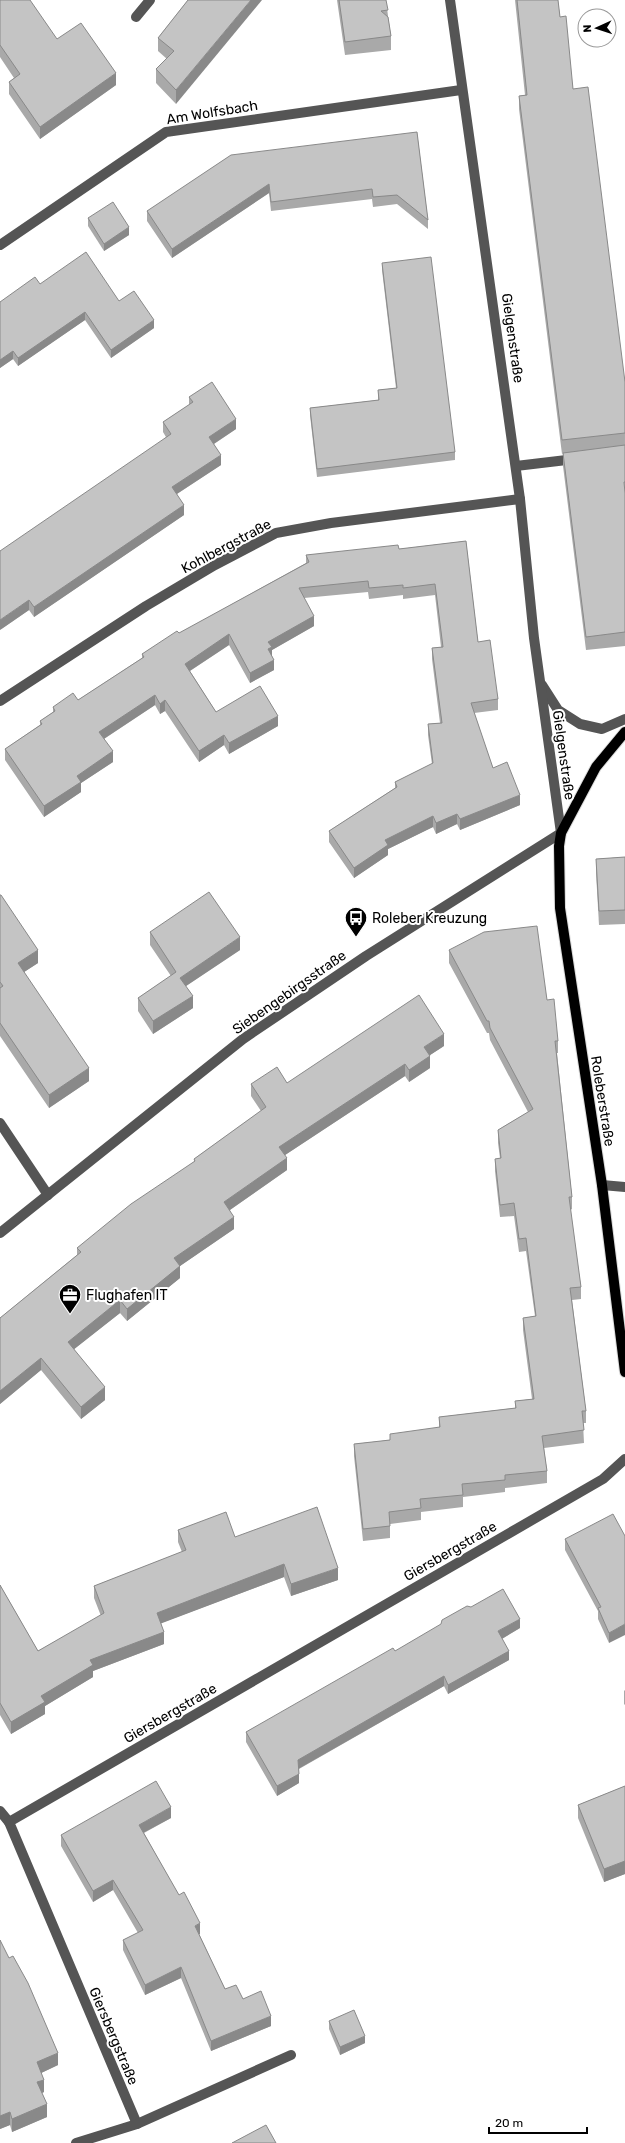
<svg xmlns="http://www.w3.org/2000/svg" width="625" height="2143" viewBox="0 0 625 2143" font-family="Rubik,sans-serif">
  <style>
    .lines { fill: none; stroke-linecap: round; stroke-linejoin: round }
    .major-casing { stroke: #dbdbdb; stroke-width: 12 }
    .minor { stroke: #555; stroke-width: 10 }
    .major { stroke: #000; stroke-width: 10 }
    .wall { fill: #a9a9a9 }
    .shaded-wall { fill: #898989 }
    .building { fill: #c4c4c4; stroke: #898989 }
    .labels { text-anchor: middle; stroke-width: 4; stroke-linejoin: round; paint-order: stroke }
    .street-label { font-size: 14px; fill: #000; stroke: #fff }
    .poi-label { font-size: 14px; fill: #000; stroke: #fff; text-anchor: start }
  </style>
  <rect width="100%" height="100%" fill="#fff"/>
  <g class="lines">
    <g class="major-casing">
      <path id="major" d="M625,732L596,767L561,833L559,846L560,908L602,1185L625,1372"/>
    </g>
    <g class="minor">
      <path d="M136,17L150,0"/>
      <path d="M0,245L166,132L461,90"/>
      <path d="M516,466L575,459"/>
      <path d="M542,685L558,710L580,724L602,729L625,719"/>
      <path d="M0,701L146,606L215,565L276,533L331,523L520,499"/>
      <path d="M0,1123L48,1195"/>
      <path d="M602,1185L625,1187"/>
      <path d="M0,1233L243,1039L366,956L561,833L534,638L520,499L450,0"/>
      <path d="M0,1811L9,1822"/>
      <path d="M137,2124L9,1822L603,1479L625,1459"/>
      <path d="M76,2143L137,2124L291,2055"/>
    </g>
    <use href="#major" class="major"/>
  </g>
  <g class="wall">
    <path d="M0,0L116,85L40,139L9,94V82L14,78L0,57Z"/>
    <path d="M188,0L176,104L156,83V69L167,59L158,51V38Z"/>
    <path d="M337,0H386L388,16L391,36V50L345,55Z"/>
    <path d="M515,0H558L560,17L625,382V646L586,650L563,466V453L562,454L519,109V96L525,95Z"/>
    <path d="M417,132L428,220V229L397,204L373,207L372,199L271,211L269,193L172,258L147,221V211Z"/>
    <path d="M88,218L129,235L104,251L88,226Z"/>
    <path d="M382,263L455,452V460L317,477L310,415V408L378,400V390L396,388L382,270Z"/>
    <path d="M40,284L119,301L154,328L111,358L85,320L18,366L13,359L0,368V302Z"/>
    <path d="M189,397L236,429L214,444L221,465L177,494L184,515L34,617L29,610L0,630L166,437L163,432V422L189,405Z"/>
    <path d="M466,541L478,642L498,699V710L474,713L493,768L520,805L460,830L457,824L436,834L433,827L388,849V855L354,878L329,842V831L395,788V782L432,764L428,735V724L440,723L432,659V648L441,647L435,595L403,599V595L369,599L368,592L304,598L314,626L272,650V656L274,670L250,683L229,645L190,671L216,712L278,726L229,754L224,745L199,762L165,711L160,714L155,705L104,739L113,762L81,783V792L44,817L5,760V749L40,725V721L53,712V707L78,700L142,658V654L306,563V555L399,549Z"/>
    <path d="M625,857V924L599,925L596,873V859Z"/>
    <path d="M0,895L38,963L24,972L89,1081L49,1108L0,1036Z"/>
    <path d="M150,932L240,950L186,986L193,1008L153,1034L138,1011V998L171,976L150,945Z"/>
    <path d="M449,950L547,1000L558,1041V1053H557L572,1197V1209L570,1210L581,1287V1299L572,1300L586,1411V1423H583L584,1443L544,1448L547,1471V1483L505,1488V1492L463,1497V1507L421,1512V1520L390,1524V1538L363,1541L354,1456V1444L390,1440L439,1428V1417L515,1408V1401L532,1399L523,1330V1318L535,1316L526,1251L519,1252L514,1216L500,1217L495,1171V1159L500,1158L498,1143V1130L528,1112L490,1040L489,1033H487L449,963Z"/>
    <path d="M444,1046L430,1055V1068L409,1082L405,1076L285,1155L287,1170L230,1210L234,1229L180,1266V1278L127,1321L120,1313L74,1349L105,1400L81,1419L41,1370L0,1404V1318L77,1255V1248L194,1162V1159L261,1111L251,1096V1084L287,1083Z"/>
    <path d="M178,1530L235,1537L338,1580L291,1596L284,1577L161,1623L164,1644L93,1671V1677L45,1706V1714L11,1734L0,1715V1585L38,1651L101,1616L94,1598V1586L182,1552L178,1542Z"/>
    <path d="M625,1536L609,1643L598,1619V1611L565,1550V1539Z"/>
    <path d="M520,1628L502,1639L509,1660L448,1694L444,1686L299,1769V1783L277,1796L246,1742V1732L395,1651Z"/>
    <path d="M625,1690V1705L624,1704V1691Z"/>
    <path d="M625,1786V1874L604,1882L578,1818V1805Z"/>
    <path d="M171,1818L144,1833L200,1934H199L225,1989L243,1999L271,2026L211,2051L181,1978L145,1995L123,1950V1940L138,1933L113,1890L93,1902L61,1846V1835Z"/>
    <path d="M0,1940L58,2065L41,2073L44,2092L42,2093L47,2117L12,2132L10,2125L0,2129Z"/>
    <path d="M329,2021L365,2043L340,2055L329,2029Z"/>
  </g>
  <g class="shaded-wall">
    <path d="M251,0H262L176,104V90Z"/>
    <path d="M116,73V85L40,139V127Z"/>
    <path d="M269,184V193L172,258V249Z"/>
    <path d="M129,227V235L104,251V244Z"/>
    <path d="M85,312V320L18,366V358Z"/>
    <path d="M154,320V328L111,358V350Z"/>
    <path d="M13,351V359L0,368V360Z"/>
    <path d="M236,419V429L209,447V437Z"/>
    <path d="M221,455V465L172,497V487Z"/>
    <path d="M184,505V515L34,617V607Z"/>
    <path d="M29,600V610L0,630V620Z"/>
    <path d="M314,616V626L272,650V658L268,660V642Z"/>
    <path d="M229,634V645L185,674V664Z"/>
    <path d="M274,660V670L250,683V673Z"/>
    <path d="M155,695V705L99,742V732Z"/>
    <path d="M165,700V711L160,714V704Z"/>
    <path d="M278,716V726L229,754V743Z"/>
    <path d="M224,735V745L199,762V751Z"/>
    <path d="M113,751V762L81,783V792L44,817V806L77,776Z"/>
    <path d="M520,795V805L460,830V819Z"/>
    <path d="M457,814V824L436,834V823Z"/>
    <path d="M433,816V827L388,849V855L354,878V868L385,840Z"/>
    <path d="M240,937V950L180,990V978Z"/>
    <path d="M38,950V963L18,976V963Z"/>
    <path d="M193,996V1008L153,1034V1021Z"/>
    <path d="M444,1034V1046L424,1059V1047Z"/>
    <path d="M430,1056V1068L409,1082V1070Z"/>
    <path d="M405,1064V1076L279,1159V1147Z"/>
    <path d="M89,1068V1081L49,1108V1095Z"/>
    <path d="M287,1158V1170L224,1214V1202Z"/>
    <path d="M234,1217V1229L180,1266V1278L127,1321V1309L174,1258Z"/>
    <path d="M120,1300V1313L68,1354V1342Z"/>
    <path d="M41,1358V1370L0,1404V1391Z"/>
    <path d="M105,1387V1400L81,1419V1407Z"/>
    <path d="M284,1564V1577L157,1625V1613Z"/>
    <path d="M338,1568V1580L291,1596V1584Z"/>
    <path d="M520,1619V1628L498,1641V1631Z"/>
    <path d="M625,1624V1635L609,1643V1633Z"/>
    <path d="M164,1632V1644L93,1671V1677L45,1706V1714L11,1734V1722L41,1696L90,1660Z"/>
    <path d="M509,1651V1660L448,1694V1685Z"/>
    <path d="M444,1676V1686L298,1769V1760Z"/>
    <path d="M299,1774V1783L277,1796V1786Z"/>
    <path d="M171,1807V1818L139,1835V1825Z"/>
    <path d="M625,1861V1874L604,1882V1869Z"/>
    <path d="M113,1880V1890L93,1902V1891Z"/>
    <path d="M200,1923V1934L195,1936V1926Z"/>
    <path d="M181,1967V1978L145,1995V1985Z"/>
    <path d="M271,2016V2026L211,2051V2041Z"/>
    <path d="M365,2036V2043L340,2055V2047Z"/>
    <path d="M58,2053V2065L37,2075V2062Z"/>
    <path d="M44,2080V2092L37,2095V2082Z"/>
    <path d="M47,2104V2117L12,2132V2119Z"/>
    <path d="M10,2112V2125L0,2129V2116Z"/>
  </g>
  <g class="building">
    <path d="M0,0H30L57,39L81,23L116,73L40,127L9,82L20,74L0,45Z"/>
    <path d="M188,0H251L176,90L156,69L174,51L158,38Z"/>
    <path d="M339,0H386L388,10L381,11L388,17L391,36L345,42Z"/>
    <path d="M517,0H558L560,17L566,16L573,89L588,87L625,382V433L562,440L519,96L527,95Z"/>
    <path d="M417,132L428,220L397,195L373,197L372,189L271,202L269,184L172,249L147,211L231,155Z"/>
    <path d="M113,202L129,227L104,244L88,218Z"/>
    <path d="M86,252L119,301L134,291L154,320L111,350L85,312L18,358L13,351L0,360V302L35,277L40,284Z"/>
    <path d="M431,257L455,452L317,469L310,408L379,400L378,390L397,388L382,263Z"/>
    <path d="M212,382L236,419L209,437L221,455L172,487L184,505L34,607L29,600L0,620V551L171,434L163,422L193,402L189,397Z"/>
    <path d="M625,445V482H624L625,493V632L586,637L563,453Z"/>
    <path d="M466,541L478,642L490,640L498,699L471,703L493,768L507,762L520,795L460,819L457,814L436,823L433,816L385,840L388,845L354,868L329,831L397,787L395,782L433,763L428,724L442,723L432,648L443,647L435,584L403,588V585L369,588L368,581L299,588L314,616L268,642L272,647L268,649L274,660L250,673L229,634L185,664L216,712L260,686L278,716L229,743L224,735L199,751L165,700L160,704L155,695L99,732L113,751L77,776L81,782L44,806L5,749L42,724L40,721L55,711L53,707L73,693L78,700L144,657L142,654L177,631L179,633L309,562L306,555L398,545L399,549Z"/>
    <path d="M625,857V910L599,911L596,859Z"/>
    <path d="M209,892L240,937L180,978L193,996L153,1021L138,998L176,972L150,932Z"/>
    <path d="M0,895H1L38,950L18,963L89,1068L49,1095L0,1023V988L3,986L0,982Z"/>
    <path d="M537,926L547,1000L554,999L558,1041H555L572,1197H569L581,1287L570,1288L586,1411H582L584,1430L542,1436L547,1471L505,1475V1480L462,1484L463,1495L420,1499L421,1508L389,1512L390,1526L363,1529L354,1444L390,1440V1434L440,1427L439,1417L516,1408L515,1401L534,1399L523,1318L536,1316L526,1238L519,1239L514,1203L500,1205L495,1159L501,1158L498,1130L533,1109L490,1028L489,1021H487L449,950L484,932Z"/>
    <path d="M419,995L444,1034L424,1047L430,1056L409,1070L405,1064L279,1147L287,1158L224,1202L234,1217L174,1258L180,1266L127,1309L120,1300L68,1342L105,1387L81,1407L41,1358L0,1391V1318L81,1252L77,1248L131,1204L195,1161L194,1159L266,1107L251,1084L277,1067L287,1083Z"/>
    <path d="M317,1507L338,1568L291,1584L284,1564L157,1613L164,1632L90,1660L93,1665L41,1696L45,1702L11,1722L0,1703V1585L38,1651L104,1613L94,1586L186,1550L178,1530L226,1512L235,1537Z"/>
    <path d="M613,1514L625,1536V1624L609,1633L598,1608L601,1607L565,1539Z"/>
    <path d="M503,1589L520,1619L498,1631L509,1651L448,1685L444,1676L298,1760L299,1774L277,1786L246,1732L393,1648L395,1651L441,1624L442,1620L467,1606L471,1607Z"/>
    <path d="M156,1781L171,1807L139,1825L179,1895L184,1892L200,1923L195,1926L225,1989L236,1985L243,1999L261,1991L271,2016L211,2041L181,1967L145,1985L123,1940L143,1930L113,1880L93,1891L61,1835Z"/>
    <path d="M625,1786V1861L604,1869L578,1805Z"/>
    <path d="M0,1940L9,1958L13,1956L28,1983L58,2053L37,2062L44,2080L37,2082L47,2104L12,2119L10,2112L0,2116Z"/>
    <path d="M354,2010L365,2036L340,2047L329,2021Z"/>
    <path d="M266,2125L276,2143H232Z"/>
  </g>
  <defs>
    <g id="bus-pin" transform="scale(1.15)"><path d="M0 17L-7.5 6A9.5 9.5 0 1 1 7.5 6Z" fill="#000" stroke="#fff"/><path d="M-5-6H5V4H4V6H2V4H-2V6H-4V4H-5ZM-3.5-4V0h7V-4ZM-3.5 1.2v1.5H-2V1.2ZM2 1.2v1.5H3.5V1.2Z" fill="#fff"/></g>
    <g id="office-pin" transform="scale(1.15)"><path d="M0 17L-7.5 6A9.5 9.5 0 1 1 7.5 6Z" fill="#000" stroke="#fff"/><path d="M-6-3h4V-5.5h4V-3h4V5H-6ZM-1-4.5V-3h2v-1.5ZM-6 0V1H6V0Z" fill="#fff"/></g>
  </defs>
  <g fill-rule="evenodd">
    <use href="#bus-pin" x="356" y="918"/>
    <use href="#office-pin" x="70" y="1295"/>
  </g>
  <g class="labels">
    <g class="street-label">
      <text transform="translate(212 112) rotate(-9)" y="5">Am Wolfsbach</text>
      <text transform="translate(513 338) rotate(82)" y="5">Gielgenstraße</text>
      <text transform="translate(226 546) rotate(-28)" y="5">Kohlbergstraße</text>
      <text transform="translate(564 755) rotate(82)" y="5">Gielgenstraße</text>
      <text transform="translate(289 992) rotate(-35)" y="5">Siebengebirgsstraße</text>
      <text transform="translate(603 1101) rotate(81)" y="5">Roleberstraße</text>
      <text transform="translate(450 1551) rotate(-30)" y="5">Giersbergstraße</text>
      <text transform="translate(170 1713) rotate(-30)" y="5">Giersbergstraße</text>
      <text transform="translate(114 2036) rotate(67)" y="5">Giersbergstraße</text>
    </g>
    <g class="poi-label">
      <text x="372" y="923">Roleber Kreuzung</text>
      <text x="86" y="1300">Flughafen IT</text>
    </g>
  </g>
  <g transform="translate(597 28) rotate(267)"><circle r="19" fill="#ffffff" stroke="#999999"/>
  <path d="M0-3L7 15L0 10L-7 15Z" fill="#000000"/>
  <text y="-6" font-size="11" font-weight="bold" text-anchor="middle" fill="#000000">N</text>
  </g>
  <path d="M489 2127v6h98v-6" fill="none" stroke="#000000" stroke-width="2"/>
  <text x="495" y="2127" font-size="12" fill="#000000" stroke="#ffffff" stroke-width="3" paint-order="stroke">20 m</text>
</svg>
